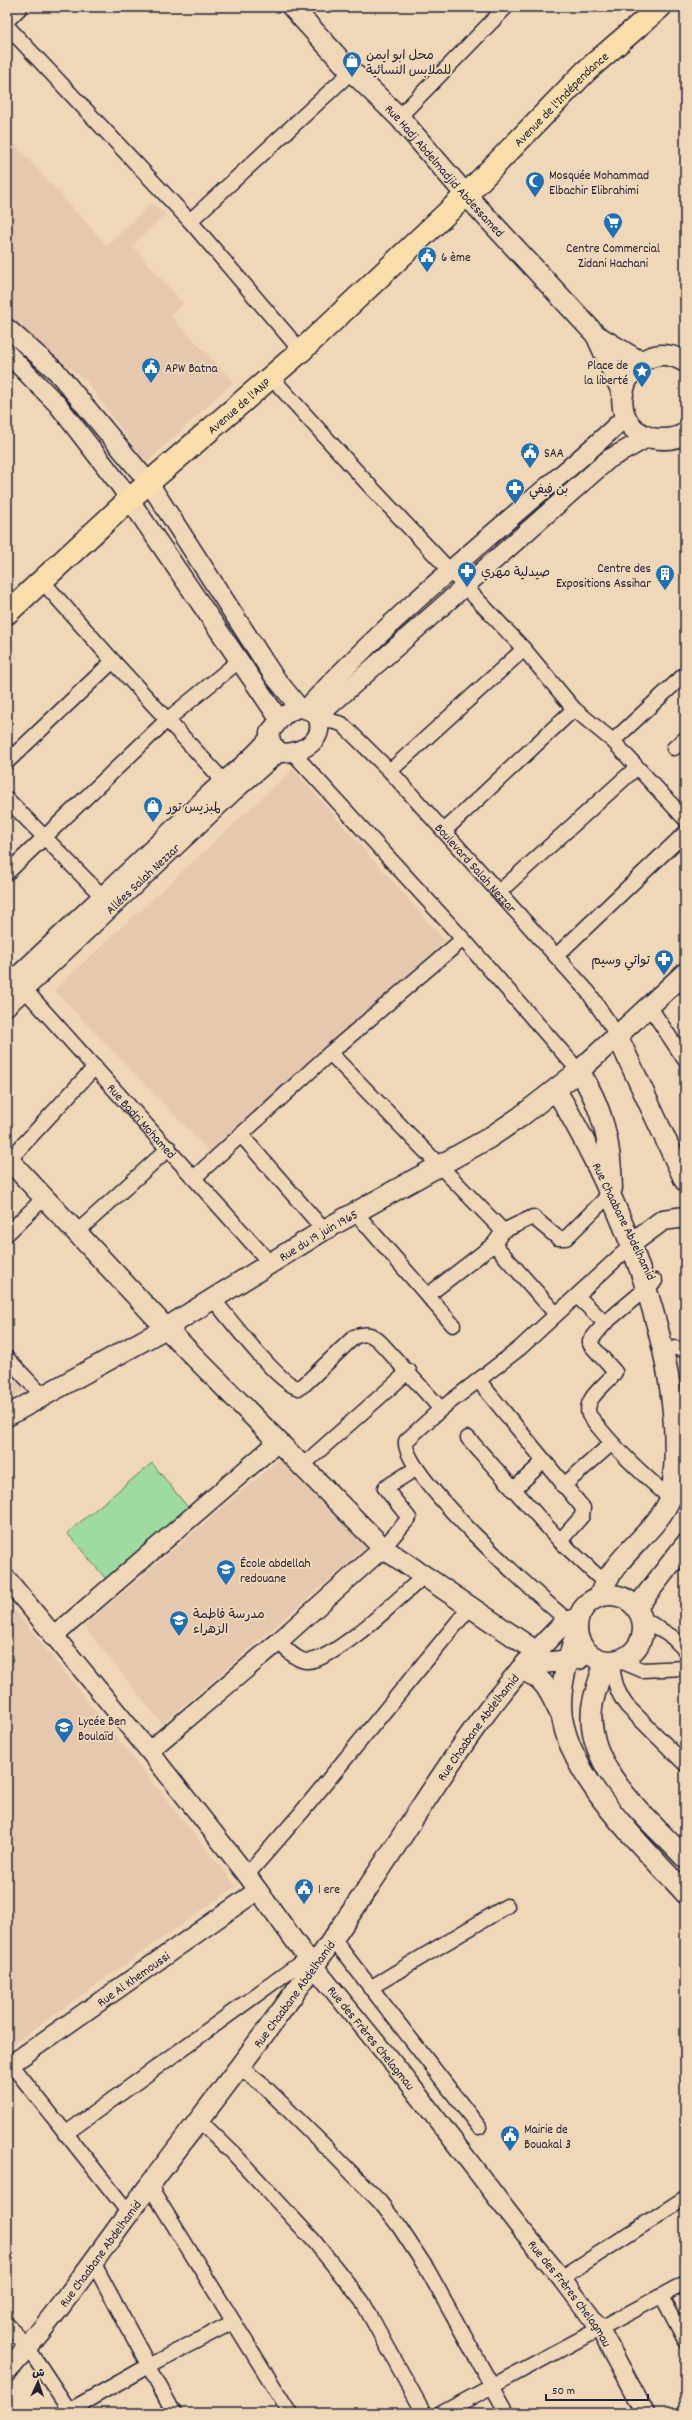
<svg xmlns="http://www.w3.org/2000/svg" width="692" height="2420" viewBox="0 0 692 2420" font-family="Dekko,'Playpen Sans Arabic',sans-serif">
  <style>
    .built { fill: #e5c8ad }
    .green { fill: #9fdaa0; stroke: #607e6e }
    .lines { fill: none; stroke-linecap: round; stroke-linejoin: round }
    .minor-casing { stroke: #22223b; stroke-width: 17 }
    .tertiary-casing { stroke: #22223b; stroke-width: 21 }
    .secondary-casing { stroke: #22223b; stroke-width: 23 }
    .primary-casing { stroke: #22223b; stroke-width: 25 }
    .minor { stroke: #f0d7b8; stroke-width: 14 }
    .tertiary { stroke: #f0d7b8; stroke-width: 18 }
    .secondary { stroke: #f0d7b8; stroke-width: 20 }
    .primary { stroke: #f9deab; stroke-width: 22 }
    .labels { text-anchor: middle; stroke-width: 4; stroke-linejoin: round; paint-order: stroke }
    .poi-label { font-size: 13px; fill: #22223b; stroke: #f0d7b8; text-anchor: start }
    .street-label { font-size: 13px; fill: #22223b; stroke: #f0d7b8 }
  </style>
  <rect width="100%" height="100%" fill="#f0d7b8"/>
  <filter id="ink" filterUnits="userSpaceOnUse"><feTurbulence type="fractalNoise" baseFrequency=".025" numOctaves="2"/><feDisplacementMap in="SourceGraphic" scale="8" xChannelSelector="R" yChannelSelector="G"/><feConvolveMatrix kernelMatrix="1 2 1 2 8 2 1 2 1" color-interpolation-filters="sRGB"/></filter>
  <g filter="url(#ink)">
    <g class="built">
      <path d="M7,136L107,246L152,203L165,214L132,246L183,303L170,315L233,382L146,463L87,382L7,315Z"/>
      <path d="M293,769L445,941L210,1152L54,990Z"/>
      <path d="M7,1370L26,1390L7,1401Z"/>
      <path d="M283,1456L367,1547L162,1724L84,1626Z"/>
      <path d="M7,1601L236,1886L7,2048Z"/>
    </g>
    <path class="green" d="M152,1463L190,1510L106,1579L67,1533Z"/>
    <g class="lines">
      <g class="minor-casing">
        <g id="minor">
          <path d="M7,26L190,221L301,351"/>
          <path d="M399,117L506,7"/>
          <path d="M190,221L352,71"/>
          <path d="M271,377L368,484L524,649L574,709L613,741L685,819"/>
          <path d="M43,582L113,661L230,788"/>
          <path id="s1" d="M320,722L331,721L342,724L390,771L589,993L617,1035"/>
          <path d="M613,741L685,674"/>
          <path d="M674,748L685,739"/>
          <path d="M294,754L463,939L579,1071"/>
          <path d="M7,762L113,661"/>
          <path d="M390,771L524,649"/>
          <path d="M7,799L103,897"/>
          <path d="M444,831L574,709"/>
          <path d="M7,873L168,719L240,660"/>
          <path d="M499,892L636,768"/>
          <path d="M556,956L685,833"/>
          <path id="s2" d="M18,982L270,1263"/>
          <path d="M649,1006L685,1060"/>
          <path d="M330,1053L503,1231"/>
          <path d="M241,1135L324,1230"/>
          <path d="M9,1160L95,1067"/>
          <path d="M195,1177L330,1053L463,939"/>
          <path d="M355,1212L453,1325"/>
          <path d="M77,1232L169,1148"/>
          <path d="M7,1234L43,1199"/>
          <path d="M494,1244L556,1314"/>
          <path d="M428,1295L494,1244L503,1231L533,1217L558,1238H566L612,1192"/>
          <path d="M577,1296L605,1323L590,1341V1344L615,1372C607,1385 583,1398 589,1415C613,1447 640,1472 670,1498"/>
          <path d="M213,1299C228,1317 280,1386 299,1388L305,1384L354,1337C367,1332 372,1334 381,1343L441,1409"/>
          <path d="M605,1323L655,1281"/>
          <path d="M675,1348L685,1350"/>
          <path d="M7,1358L42,1395"/>
          <path d="M478,1380L583,1508L582,1516L560,1541"/>
          <path d="M468,1438L560,1541L604,1582"/>
          <path d="M303,1465L409,1371"/>
          <path d="M563,1486L611,1444"/>
          <path d="M513,1490L543,1462"/>
          <path d="M383,1548L409,1518L385,1488L415,1469"/>
          <path d="M642,1618L672,1637L685,1650"/>
          <path d="M568,1621C539,1596 401,1475 406,1441L441,1409L520,1348L636,1241"/>
          <path d="M278,1642C286,1648 297,1662 308,1661C336,1660 401,1596 424,1576"/>
          <path d="M618,1660L642,1670L685,1668"/>
          <path d="M611,1661C614,1679 616,1692 627,1706L685,1764"/>
          <path d="M247,1875L301,1813L470,1607"/>
          <path d="M333,1939L479,2127"/>
          <path d="M370,1988L507,1906"/>
          <path d="M11,2064L129,2213"/>
          <path d="M240,2067L265,2087L336,2157L380,2202L398,2225L427,2269L507,2413"/>
          <path d="M200,2121L234,2154L314,2241L362,2301L424,2413"/>
          <path d="M65,2134L307,1958"/>
          <path d="M149,2185L290,2413"/>
          <path d="M94,2264L174,2413"/>
          <path d="M561,2278L685,2198"/>
          <path d="M662,2296L685,2340"/>
          <path d="M7,2324L28,2348L71,2413"/>
          <path d="M70,2410L150,2365L233,2322"/>
          <path d="M442,2413L685,2283"/>
        </g>
      </g>
      <g class="tertiary-casing">
        <g id="tertiary">
          <path d="M7,18L18,7"/>
          <path d="M7,328L57,372L149,483L273,675L299,707"/>
          <path d="M7,353L58,405L119,484L279,719"/>
          <path d="M299,707L315,713C330,737 304,754 281,753L272,744L269,733L283,716Z"/>
          <path d="M306,709C370,639 443,576 515,514C552,482 591,451 626,416"/>
          <path d="M317,717L609,459L649,437"/>
          <path d="M7,986C73,923 140,862 205,798C225,778 252,761 269,738"/>
          <path id="s3" d="M7,1006L234,791L279,752"/>
          <path id="s4" d="M7,1579L149,1751L247,1875L307,1958L406,2079L517,2224L564,2281L600,2329L645,2413"/>
          <path d="M53,1637L278,1442"/>
          <path d="M149,1751L278,1642L383,1548"/>
          <path id="s5" d="M7,2067L258,1890"/>
        </g>
      </g>
      <g class="secondary-casing">
        <g id="secondary">
          <path id="s6" d="M292,7L345,65L399,117L466,195L596,335L641,362"/>
          <path d="M597,337L622,392"/>
          <path d="M685,362C630,329 594,424 652,438C663,440 675,440 685,433"/>
          <path d="M617,1035L685,1181"/>
          <path d="M579,1071C603,1107 611,1145 612,1188"/>
          <path d="M556,1090C620,1198 692,1369 671,1497C656,1534 614,1554 599,1597"/>
          <path d="M7,1158L166,1328L383,1548L537,1652"/>
          <path d="M636,1240L663,1220L685,1217"/>
          <path id="s7" d="M7,1416L166,1328L324,1230L489,1138L520,1117L579,1071L685,973"/>
          <circle cx="610" cy="1628" r="33"/>
          <path d="M637,1607L685,1545"/>
          <path d="M577,1631C569,1656 561,1680 561,1706C563,1773 642,1845 685,1893"/>
          <path d="M605,1661C601,1676 594,1692 592,1708C585,1768 648,1818 685,1858"/>
          <path d="M525,1665L579,1659"/>
          <path d="M520,1670C546,1677 549,1692 560,1713"/>
          <path id="s8" d="M7,2371C59,2313 102,2248 149,2186C220,2092 293,1999 359,1901C424,1806 478,1708 560,1627L568,1621L578,1620"/>
        </g>
      </g>
      <g class="primary-casing">
        <g id="primary">
          <path id="s9" d="M7,613L130,499L301,351L466,195L586,71L660,7"/>
        </g>
      </g>
      <use href="#minor" class="minor"/>
      <use href="#tertiary" class="tertiary"/>
      <use href="#secondary" class="secondary"/>
      <use href="#primary" class="primary"/>
    </g>
  </g>
  <defs>
    <g id="shop-pin" transform="scale(1)"><path d="M0 17L-7.5 6A9.5 9.5 0 1 1 7.5 6Z" fill="#1f6fb2" stroke="#f0d7b8"/><path d="M-5-2.5h2.3a2.7 3.5 0 0 1 5.4 0H5L5.5 6h-11ZM-1.5-2.5h3a1.5 2.3 0 0 0-3 0Z" fill="#fff"/></g>
    <g id="mosque-pin" transform="scale(1)"><path d="M0 17L-7.5 6A9.5 9.5 0 1 1 7.5 6Z" fill="#1f6fb2" stroke="#f0d7b8"/><path d="M3.5-4.9A6 6 0 1 0 3.5 4.9A5 5 0 1 1 3.5-4.9Z" fill="#fff"/></g>
    <g id="supermarket-pin" transform="scale(1)"><path d="M0 17L-7.5 6A9.5 9.5 0 1 1 7.5 6Z" fill="#1f6fb2" stroke="#f0d7b8"/><path d="M-6-5.5h2.5l.6 2H6L4.5 2H-2.5L-4.4-4H-6ZM-1.5 3.2a1.3 1.3 0 1 0 .1 0ZM3 3.2a1.3 1.3 0 1 0 .1 0Z" fill="#fff"/></g>
    <g id="civic-pin" transform="scale(1)"><path d="M0 17L-7.5 6A9.5 9.5 0 1 1 7.5 6Z" fill="#1f6fb2" stroke="#f0d7b8"/><path d="M-.6-6.5H3V-4.5H.6V-3L4-1V1h2V6H-6V1h2V-1L-.6-3ZM-1.2 2.5V6h2.4V2.5Z" fill="#fff"/></g>
    <g id="sight-pin" transform="scale(1)"><path d="M0 17L-7.5 6A9.5 9.5 0 1 1 7.5 6Z" fill="#1f6fb2" stroke="#f0d7b8"/><path d="M0-6L1.8-2.2L6-1.7L2.9 1.2L3.7 5.4L0 3.3L-3.7 5.4L-2.9 1.2L-6-1.7L-1.8-2.2Z" fill="#fff"/></g>
    <g id="pharmacy-pin" transform="scale(1)"><path d="M0 17L-7.5 6A9.5 9.5 0 1 1 7.5 6Z" fill="#1f6fb2" stroke="#f0d7b8"/><path d="M-2-6h4v4h4v4h-4v4h-4v-4h-4v-4h4Z" fill="#fff"/></g>
    <g id="building-pin" transform="scale(1)"><path d="M0 17L-7.5 6A9.5 9.5 0 1 1 7.5 6Z" fill="#1f6fb2" stroke="#f0d7b8"/><path d="M-4-6H4V6H1V3H-1V6H-4ZM-2.5-4.3h1.7v1.8h-1.7ZM.8-4.3h1.7v1.8H.8ZM-2.5-1h1.7V.8h-1.7ZM.8-1h1.7V.8H.8Z" fill="#fff"/></g>
    <g id="school-pin" transform="scale(1)"><path d="M0 17L-7.5 6A9.5 9.5 0 1 1 7.5 6Z" fill="#1f6fb2" stroke="#f0d7b8"/><path d="M0-5L7-2L0 1L-7-2ZM-4 1L0 2.5L4 1V4Q0 6-4 4Z" fill="#fff"/></g>
  </defs>
  <g fill-rule="evenodd">
    <use href="#shop-pin" x="352" y="61"/>
    <use href="#mosque-pin" x="535" y="181"/>
    <use href="#supermarket-pin" x="613" y="222"/>
    <use href="#civic-pin" x="427" y="256"/>
    <use href="#civic-pin" x="151" y="367"/>
    <use href="#sight-pin" x="642" y="371"/>
    <use href="#civic-pin" x="530" y="452"/>
    <use href="#pharmacy-pin" x="515" y="488"/>
    <use href="#pharmacy-pin" x="467" y="571"/>
    <use href="#building-pin" x="665" y="574"/>
    <use href="#shop-pin" x="153" y="806"/>
    <use href="#pharmacy-pin" x="664" y="959"/>
    <use href="#school-pin" x="226" y="1569"/>
    <use href="#school-pin" x="179" y="1620"/>
    <use href="#school-pin" x="64" y="1727"/>
    <use href="#civic-pin" x="304" y="1888"/>
    <use href="#civic-pin" x="510" y="2135"/>
  </g>
  <g class="labels">
    <g class="poi-label">
      <text x="366" y="59">محل ابو ايمن<tspan x="366" dy="15">للملابس النسائية</tspan></text>
      <text x="549" y="179">Mosquée Mohammad<tspan x="549" dy="15">Elbachir Elibrahimi</tspan></text>
      <text x="613" y="252" text-anchor="middle">Centre Commercial<tspan x="613" dy="15">Zidani Hachani</tspan></text>
      <text x="441" y="261">6 ème</text>
      <text x="628" y="369" text-anchor="end">Place de<tspan x="628" dy="15">la liberté</tspan></text>
      <text x="165" y="372">APW Batna</text>
      <text x="544" y="457">SAA</text>
      <text x="529" y="493">بن فيفي</text>
      <text x="651" y="572" text-anchor="end">Centre des<tspan x="651" dy="15">Expositions Assihar</tspan></text>
      <text x="481" y="576">صيدلية مهري</text>
      <text x="167" y="811">لمبزيس تور</text>
      <text x="650" y="964" text-anchor="end">تواتي وسيم</text>
      <text x="240" y="1567">École abdellah<tspan x="240" dy="15">redouane</tspan></text>
      <text x="193" y="1618">مدرسة فاطمة<tspan x="193" dy="15">الزهراء</tspan></text>
      <text x="78" y="1725">Lycée Ben<tspan x="78" dy="15">Boulaïd</tspan></text>
      <text x="318" y="1893">1 ere</text>
      <text x="524" y="2133">Mairie de<tspan x="524" dy="15">Bouakal 3</tspan></text>
    </g>
    <g class="street-label">
      <text dy="5" stroke="none"><textPath href="#s9" startOffset="756">Avenue de l'Indépendance</textPath></text>
      <text dy="5" stroke="none"><textPath href="#s6" startOffset="224">Rue Hadj Abdelmadjid Abdessamed</textPath></text>
      <text dy="5" stroke="none"><textPath href="#s9" startOffset="311">Avenue de l'ANP</textPath></text>
      <text dy="5" stroke="none"><textPath href="#s1" startOffset="219">Boulevard Salah Nezzar</textPath></text>
      <text dy="5" stroke="none"><textPath href="#s3" startOffset="186">Allées Salah Nezzar</textPath></text>
      <text dy="5" stroke="none"><textPath href="#s2" startOffset="186">Rue Badri Mohamed</textPath></text>
      <text transform="translate(625 1221) rotate(64)" y="5">Rue Chaabane Abdelhamid</text>
      <text dy="5" stroke="none"><textPath href="#s7" startOffset="360">Rue du 19 juin 1965</textPath></text>
      <text dy="5" stroke="none"><textPath href="#s8" startOffset="798">Rue Chaabane Abdelhamid</textPath></text>
      <text dy="5" stroke="none"><textPath href="#s5" startOffset="154">Rue Al Khemoussi</textPath></text>
      <text dy="5" stroke="none"><textPath href="#s8" startOffset="474">Rue Chaabane Abdelhamid</textPath></text>
      <text dy="5" stroke="none"><textPath href="#s4" startOffset="586">Rue des Frères Chelagmau</textPath></text>
      <text dy="5" stroke="none"><textPath href="#s8" startOffset="150">Rue Chaabane Abdelhamid</textPath></text>
      <text dy="5" stroke="none"><textPath href="#s4" startOffset="910">Rue des Frères Chelagmau</textPath></text>
    </g>
  </g>
  <rect width="692" height="2420" fill="none" stroke="#f0d7b8" stroke-width="24"/>
  <rect x="12" y="12" width="668" height="2396" fill="none" stroke="#22223b" stroke-width="1.5" filter="url(#ink)"/>
  <g transform="translate(38 2382) rotate(3)" stroke="#f0d7b8" stroke-width="3" paint-order="stroke">
  <path d="M0-3L7 15L0 10L-7 15Z" fill="#22223b"/>
  <text y="-6" font-size="11" font-weight="bold" text-anchor="middle" fill="#22223b">ش</text>
  </g>
  <path d="M546 2394v6h102v-6" fill="none" stroke="#22223b" stroke-width="2"/>
  <text x="552" y="2394" font-size="12" fill="#22223b" stroke="#f0d7b8" stroke-width="3" paint-order="stroke">50 m</text>
</svg>
